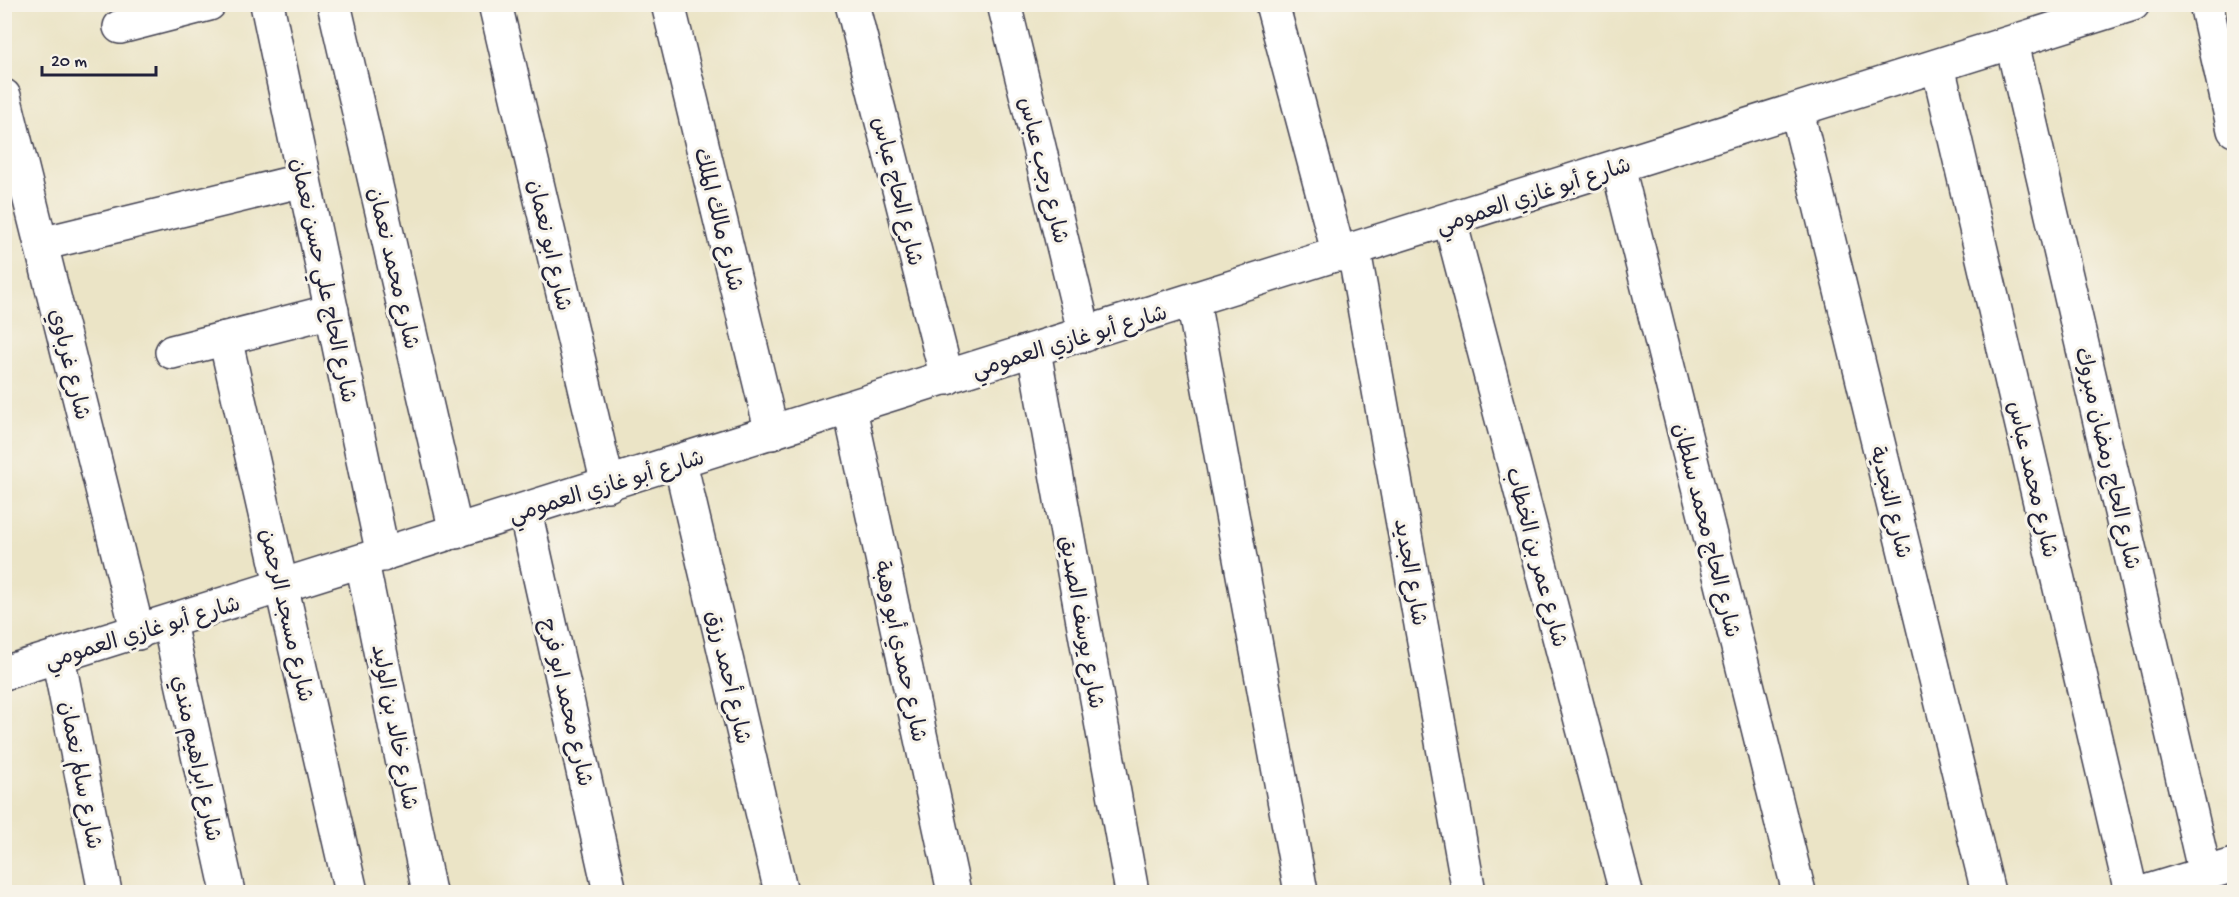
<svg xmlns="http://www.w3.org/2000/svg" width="2239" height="897" viewBox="0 0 2239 897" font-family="'Gochi Hand','Playpen Sans Arabic',sans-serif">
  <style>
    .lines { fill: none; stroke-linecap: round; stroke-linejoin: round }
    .minor-casing { stroke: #403f50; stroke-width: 36 }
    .minor { stroke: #fff; stroke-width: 33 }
    .labels { text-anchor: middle; stroke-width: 6; stroke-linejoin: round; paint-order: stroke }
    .street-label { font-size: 22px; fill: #22223b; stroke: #f7f3e8 }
  </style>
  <rect width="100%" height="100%" fill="#f7f3e8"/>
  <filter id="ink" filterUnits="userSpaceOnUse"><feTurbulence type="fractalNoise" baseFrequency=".0167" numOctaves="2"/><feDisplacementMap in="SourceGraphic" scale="12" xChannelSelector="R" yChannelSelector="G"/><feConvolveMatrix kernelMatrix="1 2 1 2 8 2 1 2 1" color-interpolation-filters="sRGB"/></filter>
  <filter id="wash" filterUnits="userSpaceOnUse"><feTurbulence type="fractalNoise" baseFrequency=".008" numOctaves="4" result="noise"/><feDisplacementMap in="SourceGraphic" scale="24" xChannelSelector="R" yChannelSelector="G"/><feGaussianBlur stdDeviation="1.35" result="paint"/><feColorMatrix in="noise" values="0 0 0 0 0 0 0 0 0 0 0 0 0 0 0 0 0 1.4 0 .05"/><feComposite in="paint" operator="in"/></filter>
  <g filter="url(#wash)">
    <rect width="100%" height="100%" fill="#ebe4c6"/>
  </g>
  <g filter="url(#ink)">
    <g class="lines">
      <g class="minor-casing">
        <g id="minor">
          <path d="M267,4L383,555"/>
          <path d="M334,4L456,532"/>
          <path d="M495,4L608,485"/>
          <path d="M668,4L772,433"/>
          <path d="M852,4L947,378"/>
          <path d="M1004,4L1085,335"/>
          <path d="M1272,4L1339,255"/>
          <path d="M2206,4L2234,130"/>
          <path d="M120,27L209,4"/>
          <path d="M2012,43L2205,874"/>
          <path d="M1938,66L2131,892"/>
          <path d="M4,96L138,633"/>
          <path d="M1797,111L1988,892"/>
          <path d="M1618,167L1799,892"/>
          <path d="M1450,221L1626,892"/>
          <path d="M41,244L304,180"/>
          <path d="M1354,251L1469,892"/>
          <path d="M1193,301L1301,892"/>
          <path d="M225,338L351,892"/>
          <path d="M1034,351L1132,892"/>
          <path d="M172,352L332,311"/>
          <path d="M850,409L954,892"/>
          <path d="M680,462L781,892"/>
          <path d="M525,511L610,892"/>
          <path d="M362,562L429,892"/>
          <path d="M169,623L228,892"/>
          <path d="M58,657L105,892"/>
          <path d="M4,673L2133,4"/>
          <path d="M2145,892L2234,865"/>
        </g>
      </g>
      <use href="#minor" class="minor"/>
    </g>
  </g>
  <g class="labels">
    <g class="street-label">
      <text transform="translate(1045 170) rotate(76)" y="8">شارع رجب عباس</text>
      <text transform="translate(899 191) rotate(76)" y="8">شارع الحاج عباس</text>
      <text transform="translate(1533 194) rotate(-18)" y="8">شارع أبو غازي العمومي</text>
      <text transform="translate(720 219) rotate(76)" y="8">شارع مالك الملك</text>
      <text transform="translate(551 245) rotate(77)" y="8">شارع ابو نعمان</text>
      <text transform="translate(395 268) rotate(77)" y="8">شارع محمد نعمان</text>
      <text transform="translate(325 280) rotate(78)" y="8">شارع الحاج علي حسن نعمان</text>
      <text transform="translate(1069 340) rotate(-17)" y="8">شارع أبو غازي العمومي</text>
      <text transform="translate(71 364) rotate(76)" y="8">شارع غرباوي</text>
      <text transform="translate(2109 458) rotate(77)" y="8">شارع الحاج رمضان مبروك</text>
      <text transform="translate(2034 479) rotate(77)" y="8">شارع محمد عباس</text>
      <text transform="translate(606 485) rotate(-17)" y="8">شارع أبو غازي العمومي</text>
      <text transform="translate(1892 502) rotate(76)" y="8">شارع النجدية</text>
      <text transform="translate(1708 530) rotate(76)" y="8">شارع الحاج محمد سلطان</text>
      <text transform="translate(1538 557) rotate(75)" y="8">شارع عمر بن الخطاب</text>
      <text transform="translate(1412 572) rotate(80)" y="8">شارع الجديد</text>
      <text transform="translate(288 615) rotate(77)" y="8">شارع مسجد الرحمن</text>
      <text transform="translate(1083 622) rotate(80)" y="8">شارع يوسف الصديق</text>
      <text transform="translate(142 631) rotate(-17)" y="8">شارع أبو غازي العمومي</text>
      <text transform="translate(902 651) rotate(78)" y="8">شارع حمدي أبو وهبة</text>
      <text transform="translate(730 677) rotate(77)" y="8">شارع أحمد رزق</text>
      <text transform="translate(568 702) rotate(77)" y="8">شارع محمد ابو فرج</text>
      <text transform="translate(396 727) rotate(79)" y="8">شارع خالد بن الوليد</text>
      <text transform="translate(198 758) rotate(78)" y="8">شارع ابراهيم مندي</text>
      <text transform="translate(82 775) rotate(79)" y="8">شارع سالم نعمان</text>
    </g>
  </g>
  <rect width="2239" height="897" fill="none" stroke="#f7f3e8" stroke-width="24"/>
  <path d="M42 66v9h114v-9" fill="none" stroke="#22223b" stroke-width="3"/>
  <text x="51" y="66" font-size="18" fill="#22223b" stroke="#f7f3e8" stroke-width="4.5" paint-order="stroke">20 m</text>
</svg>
